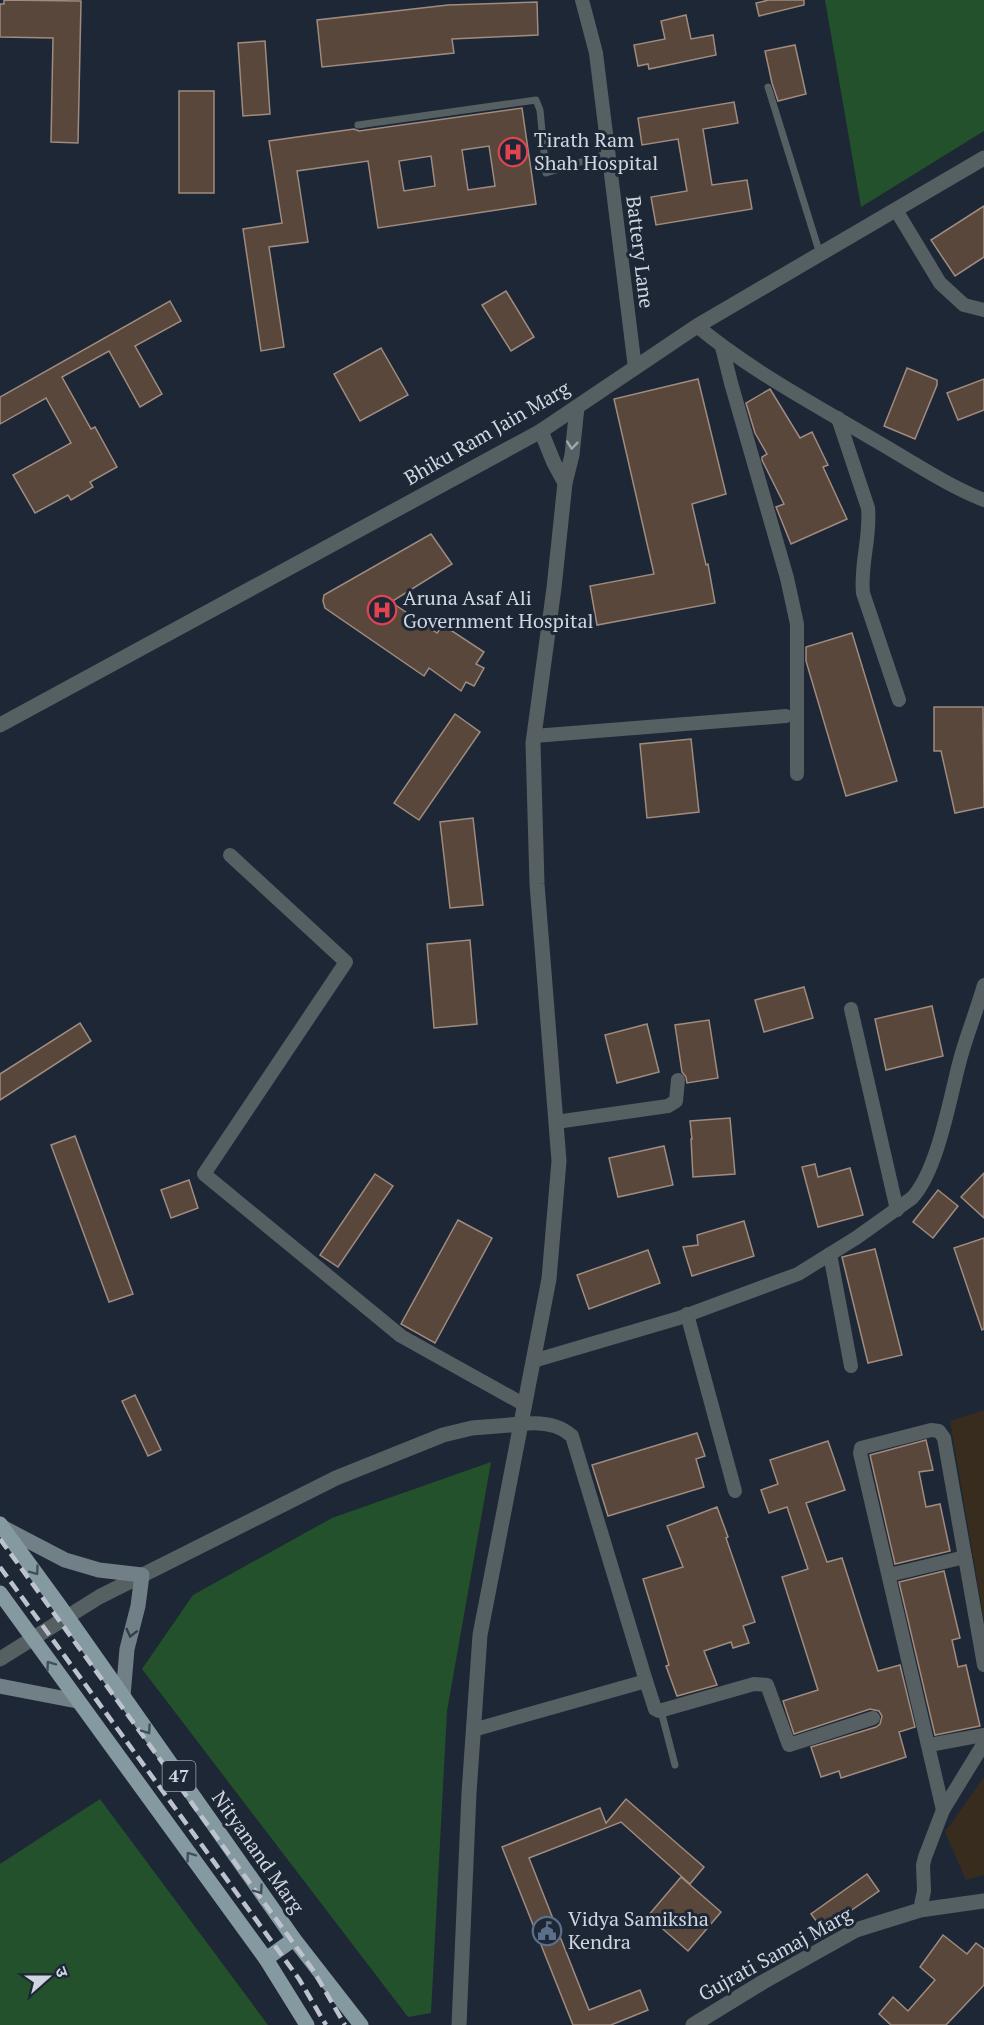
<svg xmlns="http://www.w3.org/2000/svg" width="984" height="2025" viewBox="0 0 984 2025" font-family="'PT Serif','Noto Sans Devanagari',serif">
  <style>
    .education { fill: #372c1d }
    .green { fill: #23512b }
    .building { fill: #59473c; stroke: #9f8b7f; stroke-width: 1.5; fill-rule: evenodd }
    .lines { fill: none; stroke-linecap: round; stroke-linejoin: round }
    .service { stroke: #566063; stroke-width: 7 }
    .minor { stroke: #566063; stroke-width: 14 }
    .tertiary { stroke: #566063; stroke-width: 15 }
    .secondary { stroke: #708086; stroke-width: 15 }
    .primary { stroke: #8599a0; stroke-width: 15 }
    .rail { stroke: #bdc3cd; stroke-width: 4.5; stroke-dasharray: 12 6; stroke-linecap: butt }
    .oneway { stroke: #9fa7ae }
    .oneway2 { stroke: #424f5a }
    .oneway3 { stroke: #323d49 }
    .labels { text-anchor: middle; stroke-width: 6; stroke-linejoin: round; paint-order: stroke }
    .shield { fill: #1e2735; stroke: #9ba2ad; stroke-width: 1.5 }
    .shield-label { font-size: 18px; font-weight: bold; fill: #d0d6e0 }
    .poi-label { font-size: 20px; fill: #d0d6e0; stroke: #1e2735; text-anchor: start }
    .street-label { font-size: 20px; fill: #d0d6e0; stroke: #1e2735 }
  </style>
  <rect width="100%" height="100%" fill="#1e2735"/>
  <g class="education">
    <path d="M984,1410V1620L950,1421Z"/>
    <path d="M984,1777V1875L966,1880L945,1832Z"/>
  </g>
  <g class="green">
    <path d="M825,0H984V131L861,207Z"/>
    <path d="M491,1462L447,1711L431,2013L408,2017L142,1669L193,1595L332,1518Z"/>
    <path d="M100,1799L268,2025H0V1864Z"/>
  </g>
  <g class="building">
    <path d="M4,0L81,1L78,143L51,142L53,38L0,37V4H4Z"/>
    <path d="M769,0H804V5L759,16L756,3Z"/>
    <path d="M537,2L538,35L452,39L454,53L322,67L317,20L448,5Z"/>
    <path d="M686,15L691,39L713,35L716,55L649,69L648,64L638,66L634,45L665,39L661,21Z"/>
    <path d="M265,41L270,114L243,116L238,43Z"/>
    <path d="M795,45L806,94L778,101L772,83L765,51Z"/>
    <rect x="179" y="91" width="35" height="102"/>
    <path d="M734,102L738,123L703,129L712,185L747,180L752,209L656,225L651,197L687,191L678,139L642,145L638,118Z"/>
    <path d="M522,108L536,204L378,228L368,161L297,171L308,242L269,247L284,347L261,351L243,229L282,223L269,141L354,129L359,131ZM489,146L495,186L468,190L462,150ZM431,156L435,186L404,191L399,161Z"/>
    <path d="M984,206V257L955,276L931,240Z"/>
    <path d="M506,291L534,337L511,351L482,305Z"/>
    <path d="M170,301L181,321L135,346L162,394L140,407L109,351L62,377L91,429L95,427L117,467L90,482L93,487L71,500L68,495L35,513L13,475L71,443L46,398L0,424V397Z"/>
    <path d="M381,348L408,395L360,421L334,374Z"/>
    <path d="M907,368L937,380V385L915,439L884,426Z"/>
    <path d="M698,379L726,494L692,504L706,565L708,564L715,603L597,625L590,586L654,574L614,399Z"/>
    <path d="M984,379V410L958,420L947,393Z"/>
    <path d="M770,389L800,438L812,432L828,465L823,467L847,519L791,544L776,507L784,504L762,460V457L767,454L755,433L746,403Z"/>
    <path d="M431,534L452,564L391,602L437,633L443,625L484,652L476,664L484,668L474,686L466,682L461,691L429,668L424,676L325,608L323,601L324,595Z"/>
    <path d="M852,633L897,781L846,796L806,661V647Z"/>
    <path d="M934,707H983L984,807L955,813L941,751H934Z"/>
    <path d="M455,714L480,732L419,820L394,803Z"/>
    <path d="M691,739L699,812L647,818L640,744Z"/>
    <path d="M473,818L483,905L450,908L440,822Z"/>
    <path d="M470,940L477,1024L434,1028L427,944Z"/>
    <path d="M804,987L813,1018L764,1032L755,1000Z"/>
    <path d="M932,1006L943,1056L886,1070L875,1019Z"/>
    <path d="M709,1020L718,1078L687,1083L686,1077L682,1072L675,1025Z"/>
    <path d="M80,1023L91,1041L0,1100V1074Z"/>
    <path d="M647,1024L659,1072L617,1083L605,1035Z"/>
    <path d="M730,1118L735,1174L693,1177L691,1139H692L690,1121Z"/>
    <path d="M75,1136L133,1294L109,1302L51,1145Z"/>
    <path d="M664,1146L673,1185L618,1197L609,1158Z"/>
    <path d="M815,1164L818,1177L850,1168L863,1215L818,1227L802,1167Z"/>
    <path d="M984,1173V1218L961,1197Z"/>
    <path d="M375,1174L393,1186L338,1267L320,1255Z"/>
    <path d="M189,1180L198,1208L171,1218L161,1190Z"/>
    <path d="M938,1190L958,1206L933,1238L913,1222Z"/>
    <path d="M458,1220L492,1238L435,1343L401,1324Z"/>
    <path d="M744,1221L754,1256L692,1276L683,1247L698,1245L697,1235Z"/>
    <path d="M984,1238V1329L982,1330L954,1248Z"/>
    <path d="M875,1249L902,1355L868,1363L842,1257Z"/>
    <path d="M648,1250L660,1283L589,1309L577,1275Z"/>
    <path d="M135,1395L161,1450L148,1456L122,1401Z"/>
    <path d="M697,1433L705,1456L696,1459L704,1487L608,1516L592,1465Z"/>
    <path d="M926,1440L933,1470L919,1472L926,1507L940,1504L950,1551L895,1564L870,1455Z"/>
    <path d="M828,1441L845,1490L806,1503L827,1562L842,1558L878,1671L900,1665L915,1727L899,1732L906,1757L841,1778L839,1771L821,1777L811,1747L876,1727L880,1724L882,1716L879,1711L870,1709L794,1734L783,1701L818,1690L782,1577L808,1569L787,1507L769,1513L761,1490L778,1484L770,1460Z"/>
    <path d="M717,1507L728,1537L726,1538L755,1622L743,1626L749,1643L733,1648L731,1642L704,1651L717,1685L677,1696L666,1666L669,1665L643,1579L683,1567L667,1526Z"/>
    <path d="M944,1571L960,1638L952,1640L958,1667L966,1665L980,1726L935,1735L899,1582Z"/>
    <path d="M626,1799L704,1867L690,1884L621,1822L529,1858L589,2010L640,1990L648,2010L611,2025H573L502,1847L600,1808L606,1823Z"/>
    <path d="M867,1874L879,1891L823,1930L811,1914Z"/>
    <path d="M681,1877L721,1912L688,1951L648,1916Z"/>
    <path d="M943,1935L967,1954L976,1943L984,1949V1985L946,2025H891L879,2014L893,1997L908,2011L935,1980L920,1967Z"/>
  </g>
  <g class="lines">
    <g class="service">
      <path d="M768,87L820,254"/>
      <path d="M358,125L536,100L540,110L546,173L609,153"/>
      <path d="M661,1711L675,1765"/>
    </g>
    <g class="minor">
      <path d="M582,0L596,53L635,368"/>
      <path d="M896,210L940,283L964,305L984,310"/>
      <path d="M697,326C750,370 812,403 871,438C908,459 944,484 984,500"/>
      <path d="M722,347L731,383L787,578L797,624V774"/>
      <path d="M838,418L868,508C871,536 860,564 863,593L899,700"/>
      <path d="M534,736L786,716"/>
      <path d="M230,855L346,962L204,1174L401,1336L525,1405"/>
      <path d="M851,1009L897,1210"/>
      <path d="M556,1122L668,1106L676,1101L678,1080"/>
      <path d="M830,1254L851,1366"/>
      <path d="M687,1314L735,1491"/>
      <path d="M533,1361L679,1318L798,1274L856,1238L912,1198C938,1170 950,1097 960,1060C967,1034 977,1010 984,985"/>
      <path d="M889,1575L965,1557"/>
      <path d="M646,1681L655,1709L659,1711L754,1684L767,1685L789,1745L873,1718"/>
      <path d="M473,1730L646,1681L572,1436C559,1424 539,1422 522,1424"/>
      <path d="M929,1745L984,1735"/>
      <path d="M943,1810L860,1453L861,1448L931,1430L939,1431L944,1438L984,1665"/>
      <path d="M920,1910L924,1891L923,1865L925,1857L943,1810L984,1743"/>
    </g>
    <g class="tertiary">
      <path d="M541,431L554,463L565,483"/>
      <path d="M0,725L541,431L697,326L984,158"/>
      <path d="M0,1659L99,1597L336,1478L443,1435L472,1428L522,1424"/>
      <path d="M459,2025L469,1793L480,1635L549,1279L559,1161L537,884L533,743L554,588L565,483L572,455L577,407"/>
      <path d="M693,2025L763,1982L856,1930L920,1910L984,1901"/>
    </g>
    <g class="secondary">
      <path d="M2,1527L65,1560L99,1570L142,1575L138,1606L127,1649L123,1696"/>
      <path d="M0,1686L77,1701"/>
    </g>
    <g class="primary">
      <path d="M0,1524L59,1605L294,1939L361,2025"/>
      <path d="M0,1593L266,1959L307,2025"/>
      <path d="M266,1959L294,1939"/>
    </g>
    <g class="rail">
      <path d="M0,1539L313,1970L345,2025"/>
      <path d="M0,1567L299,1979L326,2025"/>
    </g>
  </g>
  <defs><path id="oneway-chevron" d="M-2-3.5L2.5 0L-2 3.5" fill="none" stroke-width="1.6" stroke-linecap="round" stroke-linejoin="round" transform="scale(1.5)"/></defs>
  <use class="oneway" href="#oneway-chevron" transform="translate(572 445) rotate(96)"/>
  <g class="oneway2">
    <use href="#oneway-chevron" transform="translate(35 1571) rotate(54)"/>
    <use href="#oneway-chevron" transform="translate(50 1665) rotate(-126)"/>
    <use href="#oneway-chevron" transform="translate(147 1730) rotate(55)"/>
    <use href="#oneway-chevron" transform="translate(190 1856) rotate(-126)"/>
    <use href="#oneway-chevron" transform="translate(259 1890) rotate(55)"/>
  </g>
  <use class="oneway3" href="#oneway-chevron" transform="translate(131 1633) rotate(104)"/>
  <defs>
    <g id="hospital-ring" transform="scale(1.5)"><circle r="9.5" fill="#1e2735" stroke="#e0444e" stroke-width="1.5"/><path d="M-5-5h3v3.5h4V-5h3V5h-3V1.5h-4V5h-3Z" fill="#e0444e"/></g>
    <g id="civic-ring" transform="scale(1.5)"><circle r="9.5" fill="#1e2735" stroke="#5c6f8a" stroke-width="1.5"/><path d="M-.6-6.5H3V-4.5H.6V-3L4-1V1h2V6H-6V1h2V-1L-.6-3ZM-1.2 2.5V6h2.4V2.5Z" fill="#5c6f8a"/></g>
  </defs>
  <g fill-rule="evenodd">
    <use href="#hospital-ring" x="513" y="152"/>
    <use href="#hospital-ring" x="382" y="610"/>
    <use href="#civic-ring" x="547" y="1931"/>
  </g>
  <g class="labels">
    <rect class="shield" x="162.5" y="1761" width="33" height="30" rx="4.5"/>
    <g class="shield-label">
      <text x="179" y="1782">47</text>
    </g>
    <g class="poi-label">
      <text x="534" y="147">Tirath Ram<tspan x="534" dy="23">Shah Hospital</tspan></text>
      <text x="403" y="605">Aruna Asaf Ali<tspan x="403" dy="23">Government Hospital</tspan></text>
      <text x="568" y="1926">Vidya Samiksha<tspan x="568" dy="23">Kendra</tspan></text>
    </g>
    <g class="street-label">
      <text transform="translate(640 252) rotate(83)" y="7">Battery Lane</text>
      <text transform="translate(487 433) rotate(-30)" y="7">Bhiku Ram Jain Marg</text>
      <text transform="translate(258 1852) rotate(55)" y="7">Nityanand Marg</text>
      <text transform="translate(775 1954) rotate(-29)" y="7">Gujrati Samaj Marg</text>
    </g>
  </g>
  <g transform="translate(48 1977) rotate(69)" stroke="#1e2735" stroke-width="4.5" paint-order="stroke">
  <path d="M0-4.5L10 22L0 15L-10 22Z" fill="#d0d6e0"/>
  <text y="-9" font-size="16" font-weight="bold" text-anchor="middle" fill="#d0d6e0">उ</text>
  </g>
</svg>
